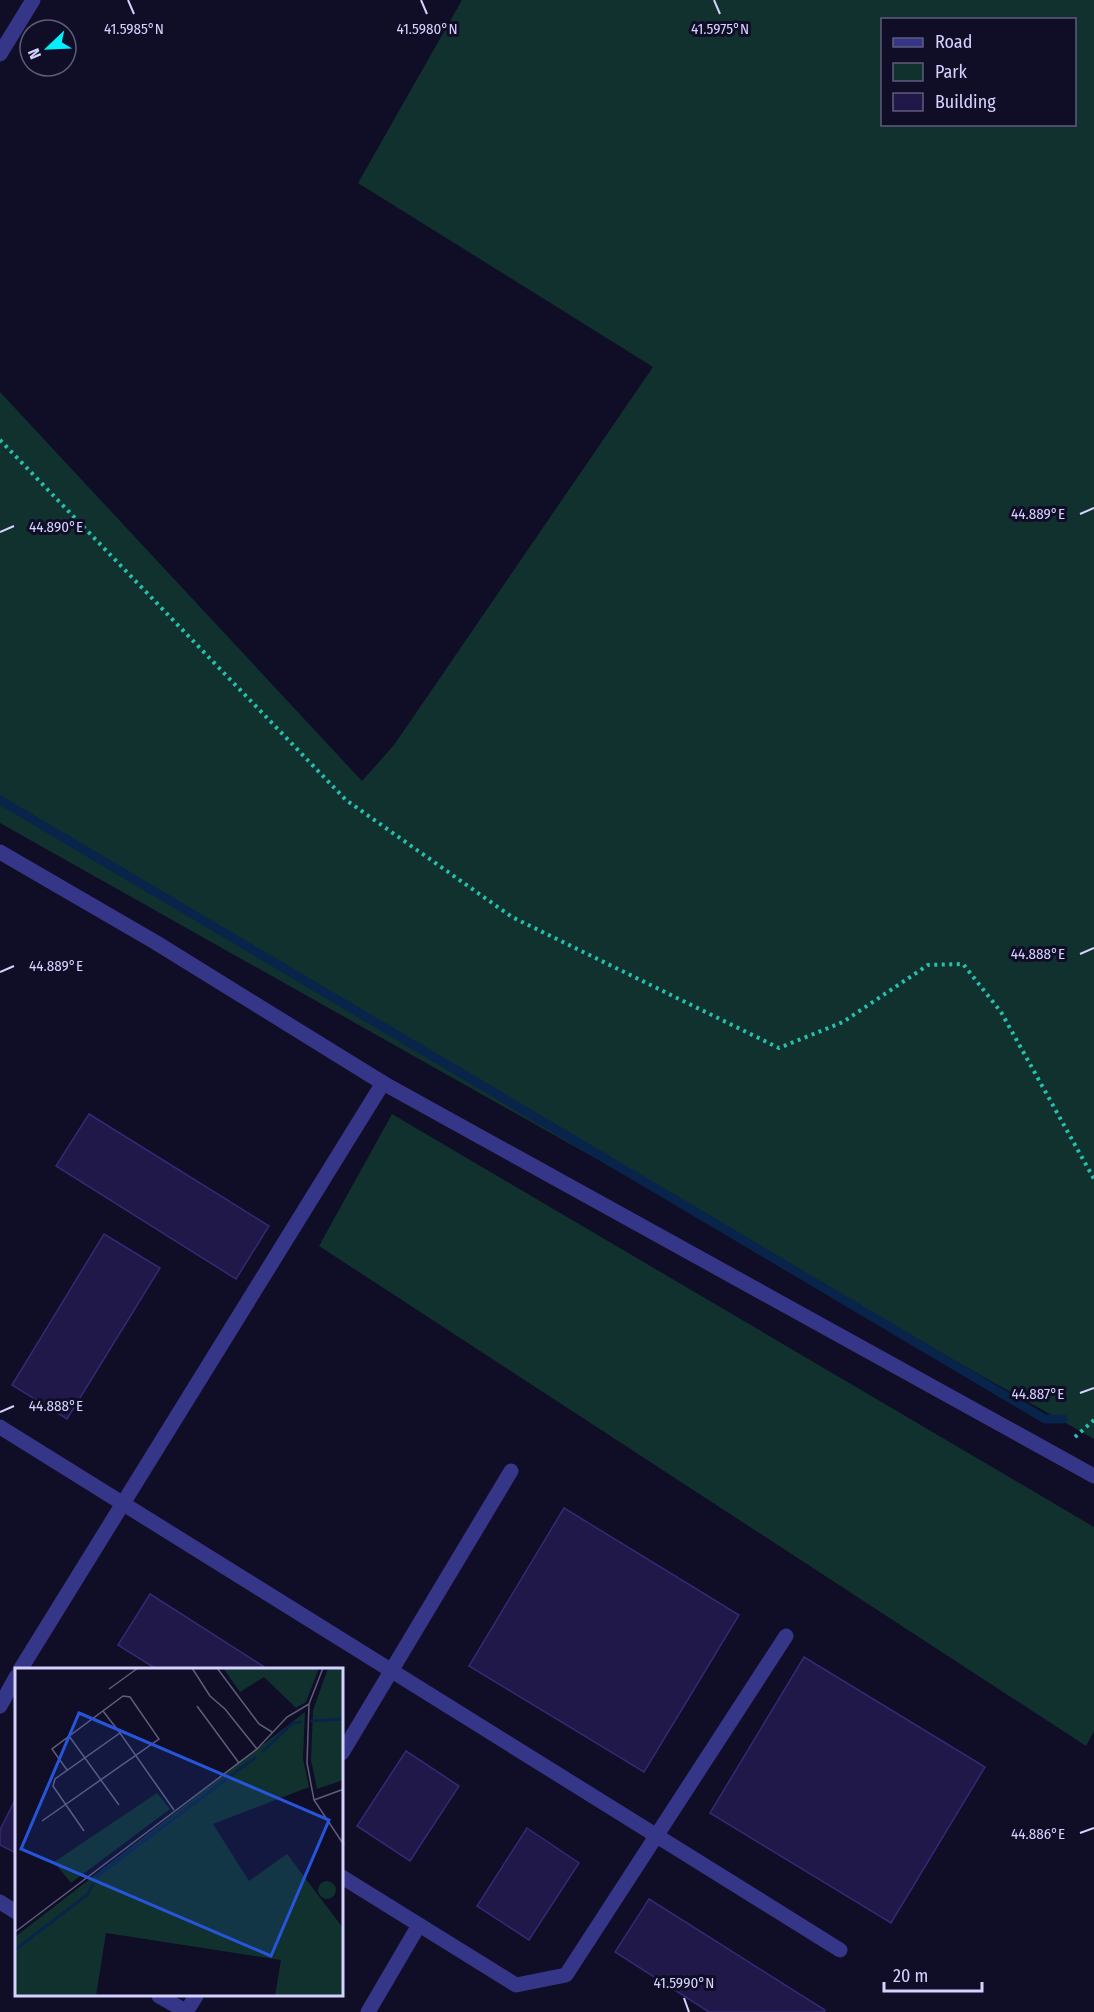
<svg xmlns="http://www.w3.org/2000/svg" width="1094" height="2012" viewBox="0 0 1094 2012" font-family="'Fira Sans Condensed',sans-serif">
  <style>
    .green { fill: #10312e; fill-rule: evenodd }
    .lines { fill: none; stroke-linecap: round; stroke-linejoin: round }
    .stream { stroke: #09244a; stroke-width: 9 }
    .building { fill: #201848; stroke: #342976; stroke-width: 1.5 }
    .path { stroke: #27bfae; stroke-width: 4; stroke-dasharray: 3 4.5; stroke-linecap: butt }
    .minor { stroke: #353688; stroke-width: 15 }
    .ticks { fill: none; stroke: #d5d2ff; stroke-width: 2 }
    .inset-river { fill: none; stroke: #09244a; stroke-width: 3 }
    .inset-road { fill: none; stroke: #5f5c7d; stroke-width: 1.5 }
    .view { fill: #2655da; fill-opacity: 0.15; stroke: #2655da; stroke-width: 3 }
    .inset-edge { fill: none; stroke: #d5d2ff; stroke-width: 3 }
    .ticks-label { font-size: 15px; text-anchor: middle; fill: #d5d2ff; stroke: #100d26; stroke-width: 6; stroke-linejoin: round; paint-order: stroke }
  </style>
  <rect width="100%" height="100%" fill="#100d26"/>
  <g class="green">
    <path d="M462,0H1094V1439L0,823V392L362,781L394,745L653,367L358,183ZM882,20H1074V124H882Z"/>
    <path d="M392,1114L1094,1527V1731L1086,1746L319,1246Z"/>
  </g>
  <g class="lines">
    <path class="stream" d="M0,800L1045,1419H1063"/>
  </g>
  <g class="building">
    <path d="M89,1114L269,1226L236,1279L56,1166Z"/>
    <path d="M104,1234L160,1268L67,1419L12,1385Z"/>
    <path d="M564,1508L739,1615L644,1772L469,1666Z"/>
    <path d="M150,1594L269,1670H158L118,1645Z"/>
    <path d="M804,1657L985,1767L891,1923L710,1813Z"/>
    <path d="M406,1751L459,1786L410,1861L357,1826Z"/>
    <path d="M16,1798V1853L0,1845V1830Z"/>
    <path d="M527,1828L579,1863L529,1940L477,1906Z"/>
    <path d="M649,1899L825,2010L824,2012H709L615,1952Z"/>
  </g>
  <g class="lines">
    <g class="path">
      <path d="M0,440L346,800L512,917L779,1048L843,1022L928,965L963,964L1001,1012L1094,1179"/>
      <path d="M1075,1437L1094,1420"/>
    </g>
    <g class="minor">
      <path d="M0,54L33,0"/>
      <path d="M0,852L155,942L383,1083L1094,1476"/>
      <path d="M0,1427L840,1950"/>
      <path d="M20,1670L383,1083"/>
      <path d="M0,1706L16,1677"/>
      <path d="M342,1753L511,1471"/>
      <path d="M342,1877L516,1985L566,1975L786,1636"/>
      <path d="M0,1902L16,1912"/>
      <path d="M159,1996L187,2012"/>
      <path d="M186,2012L196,1996"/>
      <path d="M368,2012L419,1925"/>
    </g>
  </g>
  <path class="ticks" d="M128,0L134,14M421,0L427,14M714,0L720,14M1080,514L1094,508M0,532L14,526M1080,954L1094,948M0,972L14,966M1080,1393L1094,1388M0,1412L14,1406M1080,1833L1094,1828M684,1998L689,2012"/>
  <g transform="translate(15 1668)">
    <rect width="328" height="328" fill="#100d26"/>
    <path d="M208,0H304L291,34L281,40L249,9L225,24ZM313,0H328V112L302,121L296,92L298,42ZM290,44L288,91L294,119L198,156L234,213L272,186L328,260V328H260L266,292L91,265L81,328H0V269ZM142,125L155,141L56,215L39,194ZM303 222a9 9 0 1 1 18 0a9 9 0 1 1-18 0Z" fill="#10312e"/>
    <path class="inset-river" d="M296,53L329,51M247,84L278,55L287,54M81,209L241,89M0,282L73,226L78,216"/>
    <path class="inset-road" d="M177,0L195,28L210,41L242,81M202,0L244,56L257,64M308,0L294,36L292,95L299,132L329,177M94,21L123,0M182,38L224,95M88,43L105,65M54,68L104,137M299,132L329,121M27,153L144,71L115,29L108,28L37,81L52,102M69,163L38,118L40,111L105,65L159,142M0,264L242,81L272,49L294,36"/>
    <path class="view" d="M64,45L314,152L256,288L6,181Z"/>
    <rect width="328" height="328" class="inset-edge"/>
  </g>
  <g class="ticks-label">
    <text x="134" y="34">41.5985°N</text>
    <text x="427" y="34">41.5980°N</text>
    <text x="720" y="34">41.5975°N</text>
    <text x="1038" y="519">44.889°E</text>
    <text x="56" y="532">44.890°E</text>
    <text x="1038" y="959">44.888°E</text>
    <text x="56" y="971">44.889°E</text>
    <text x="1038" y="1399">44.887°E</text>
    <text x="56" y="1411">44.888°E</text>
    <text x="1038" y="1839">44.886°E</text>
    <text x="684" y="1988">41.5990°N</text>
  </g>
  <rect x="881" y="18" width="195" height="108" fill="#100d26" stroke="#5f5c7d" stroke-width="1.5"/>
  <rect x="893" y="38" width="30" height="9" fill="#353688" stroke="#5f5c7d" stroke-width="1.5"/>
  <text x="935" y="48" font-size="18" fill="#d5d2ff">Road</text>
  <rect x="893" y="63" width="30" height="18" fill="#10312e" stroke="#5f5c7d" stroke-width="1.5"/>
  <text x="935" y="78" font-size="18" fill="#d5d2ff">Park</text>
  <rect x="893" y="93" width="30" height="18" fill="#201848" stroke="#5f5c7d" stroke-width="1.5"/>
  <text x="935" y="108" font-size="18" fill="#d5d2ff">Building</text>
  <g transform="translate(48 48) rotate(247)"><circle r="28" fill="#100d26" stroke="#5f5c7d" stroke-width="1.5"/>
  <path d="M0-4.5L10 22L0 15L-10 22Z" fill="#00f0fd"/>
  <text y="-9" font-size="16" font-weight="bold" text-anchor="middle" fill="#d5d2ff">N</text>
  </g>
  <path d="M884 1982v9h98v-9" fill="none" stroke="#d5d2ff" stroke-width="3"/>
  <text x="893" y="1982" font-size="18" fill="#d5d2ff" stroke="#100d26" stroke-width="4.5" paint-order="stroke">20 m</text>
</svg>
